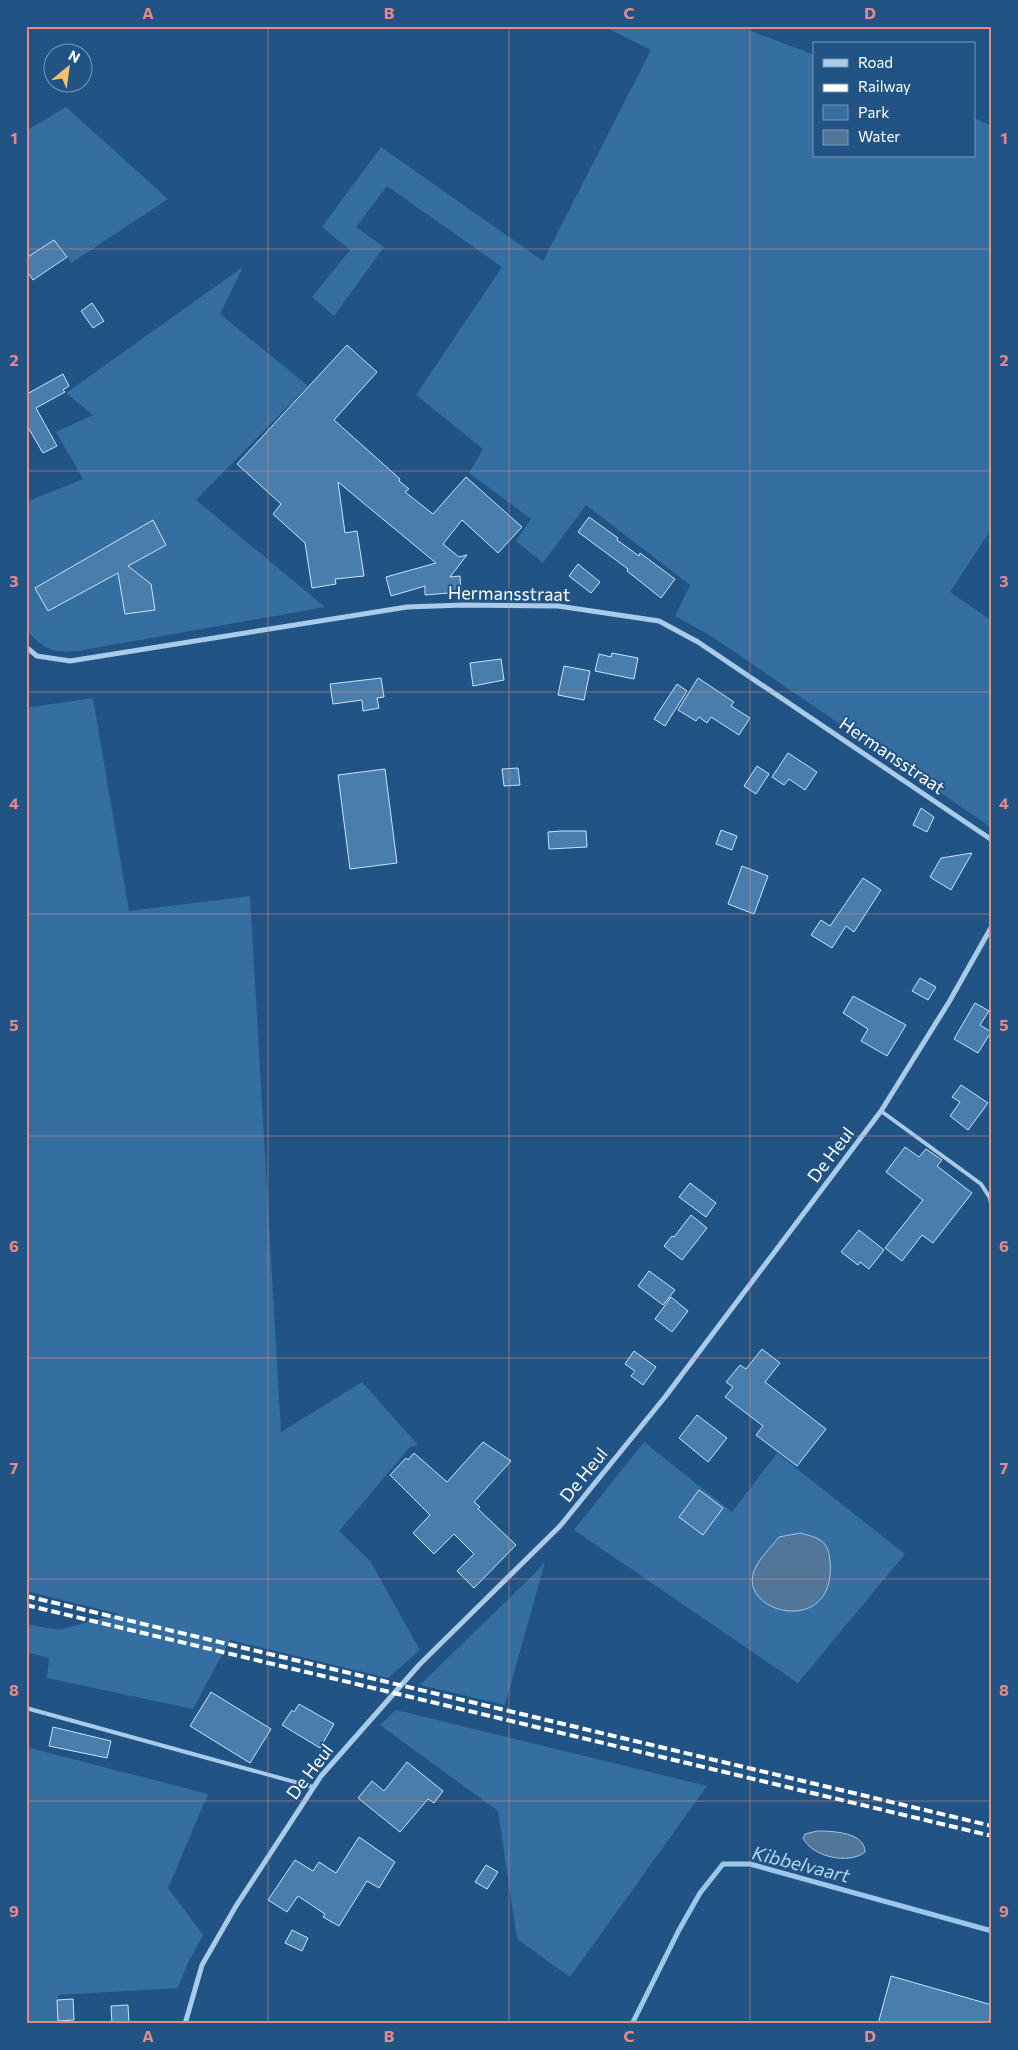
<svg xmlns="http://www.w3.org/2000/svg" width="1018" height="2050" viewBox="0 0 1018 2050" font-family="Commissioner,sans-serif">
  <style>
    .green { fill: #356ea1 }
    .water { fill: #527698; stroke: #9dc7ea }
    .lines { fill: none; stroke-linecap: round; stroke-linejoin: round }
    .stream { stroke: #9dc7ea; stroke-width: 5 }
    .building { fill: #497eac; stroke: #cde3f7 }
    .lane { stroke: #a9cbe9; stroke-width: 4 }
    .street { stroke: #a9cbe9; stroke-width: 5 }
    .rail { stroke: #fff; stroke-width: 4; stroke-dasharray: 9 4; stroke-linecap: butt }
    .grid { fill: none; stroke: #e88989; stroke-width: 1; stroke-opacity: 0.55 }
    .labels { text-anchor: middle; stroke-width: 4; stroke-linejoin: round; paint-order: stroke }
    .street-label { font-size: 18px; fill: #fff; stroke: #215484 }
    .water-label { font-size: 19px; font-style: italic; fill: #b4d5f0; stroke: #215484 }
    .neatline { fill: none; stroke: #e88989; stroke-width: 2 }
    .grid-label { font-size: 16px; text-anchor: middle; font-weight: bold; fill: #e88989 }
  </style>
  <rect width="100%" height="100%" fill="#215484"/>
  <g class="green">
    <path d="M603,26H739L814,55V156H974V118L992,126V528L950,592L992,621V828L739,655L706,633L675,616L690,585L586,505L543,563L516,541L531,519L469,473L483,449L416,395L502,267L387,186L356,227L384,247L334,316L312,297L350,250L322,227L381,147L543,261L651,50Z"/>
    <path d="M66,107L168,199L71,263L58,244L26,261V131Z"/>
    <path d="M243,267L220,314L308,386L196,500L325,607L84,650C56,654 45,652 26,629V502L83,479L56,432L93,415L66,393Z"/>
    <path d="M93,698L129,911L250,896L281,1432L362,1382L418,1445L410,1447L339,1531L370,1561L420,1650L388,1678L230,1640L193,1709L47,1678L49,1658L26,1652V1624L59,1630L119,1614L26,1591V708Z"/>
    <path d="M644,1442L732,1512L777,1453L905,1554L798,1683L574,1530Z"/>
    <path d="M545,1562L505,1705L420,1685L533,1575Z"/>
    <path d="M396,1710L707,1786L570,1977L517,1939L498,1811L380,1725Z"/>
    <path d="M26,1747L208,1794L168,1888L203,1935L187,1965L178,1988L58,1995L60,2024H26Z"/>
  </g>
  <g class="water">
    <path d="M800,1533C818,1538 828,1539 830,1561C837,1638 738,1614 754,1571C757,1561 772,1546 779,1537Z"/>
    <path d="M817,1831C832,1831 865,1832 865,1852C849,1865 812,1857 803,1838L805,1834Z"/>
  </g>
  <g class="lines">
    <path class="stream" d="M632,2024L679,1930L700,1893L723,1864H750L992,1931"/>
  </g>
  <g class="building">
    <path d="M54,240L67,257L33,280L26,270V258Z"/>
    <path d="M92,303L104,321L93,328L81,311Z"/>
    <path d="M347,345L377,372L334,420L400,479L399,481L409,489L405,492L433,514L466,477L522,527L498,553L462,520L443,544L459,557L467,555L450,577L460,576L461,592L425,595V586L391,596L386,577L436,563L338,482L345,533L357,531L364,576L335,579L336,584L312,588L305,543L273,514L281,504L237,464Z"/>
    <path d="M63,374L69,386L63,390L65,392L36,408L57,446L43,453L26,424V392L27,394Z"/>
    <path d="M589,517L618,538L617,540L639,556L640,553L675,579L661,598L627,571L628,569L578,532Z"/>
    <path d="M153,520L166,545L128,566L151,584L155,610L125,614L118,573L48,611L35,588Z"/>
    <path d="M578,564L600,582L591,593L569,576Z"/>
    <path d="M612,653L638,658L634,679L595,671L599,654L611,657Z"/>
    <path d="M501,659L504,680L473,686L470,663Z"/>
    <path d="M564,666L590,671L584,700L558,695Z"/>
    <path d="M381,678L384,697L377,698L379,708L363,711L362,700L333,704L330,684Z"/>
    <path d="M698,678L734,702L731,706L750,718L739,735L711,717L707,723L699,717L696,721L678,710Z"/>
    <path d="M677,684L687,691L665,726L654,719Z"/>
    <path d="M788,753L817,772L805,790L789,779L784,785L772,777Z"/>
    <path d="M757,766L769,774L756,794L744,786Z"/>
    <path d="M518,768L520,785L504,786L502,769Z"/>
    <path d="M385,769L397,863L350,869L338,775Z"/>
    <path d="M921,808L934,817L927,832L913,825Z"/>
    <path d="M721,830L737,836L732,850L716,844Z"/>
    <path d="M561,831H586L587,847L549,849L548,832Z"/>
    <path d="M972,853L951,890L930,877L941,858Z"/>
    <path d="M742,866L768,876L754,914L728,904Z"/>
    <path d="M863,878L881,890L854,932L846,926L832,948L811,935L821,920L830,926Z"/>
    <path d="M920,978L936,987L928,1000L912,991Z"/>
    <path d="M853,996L906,1025L887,1056L861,1041L868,1029L843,1013Z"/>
    <path d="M975,1003L989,1011L980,1025L991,1032L978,1053L954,1039Z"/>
    <path d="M961,1085L988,1103L968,1130L950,1116L960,1102L952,1097Z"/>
    <path d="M905,1147L919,1157L926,1149L942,1160L937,1166L972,1193L933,1243L922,1235L902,1261L885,1248L923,1200L886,1172Z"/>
    <path d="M690,1183L716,1203L706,1217L679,1197Z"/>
    <path d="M691,1215L707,1228L682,1260L664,1246L672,1236L674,1237Z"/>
    <path d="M859,1230L884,1250L869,1269L860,1262L858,1265L841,1252Z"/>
    <path d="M649,1271L675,1290L663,1305L638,1286Z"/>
    <path d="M671,1297L688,1311L672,1332L655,1319Z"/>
    <path d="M762,1349L780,1363L765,1382L826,1429L797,1466L756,1435L763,1426L725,1397L733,1387L726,1382L740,1365L746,1369Z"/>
    <path d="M634,1351L656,1367L643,1385L631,1376L635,1371L625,1364Z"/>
    <path d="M697,1415L727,1438L708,1462L679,1438Z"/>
    <path d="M483,1442L511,1461L474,1502L480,1507L478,1509L516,1545L474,1588L457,1571L474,1554L454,1534L434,1554L413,1533L430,1515L390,1475L406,1458L408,1460L414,1453L447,1482Z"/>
    <path d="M699,1490L723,1508L703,1535L679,1517Z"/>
    <path d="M211,1692L271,1729L250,1763L190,1726Z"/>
    <path d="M299,1704L334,1724L320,1748L282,1725L292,1710L294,1712Z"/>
    <path d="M53,1727L111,1741L107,1758L49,1746Z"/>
    <path d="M407,1762L443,1791L434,1803L428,1799L400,1832L358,1798L372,1781L384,1791Z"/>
    <path d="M359,1837L395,1862L379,1888L367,1881L339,1926L323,1917L325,1914L298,1896L287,1912L268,1900L295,1860L313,1871L319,1862L336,1873Z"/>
    <path d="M486,1865L498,1872L487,1889L475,1882Z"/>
    <path d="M292,1930L308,1938L302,1951L285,1943Z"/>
    <path d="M891,1976L992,2005V2024H878Z"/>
    <path d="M73,1999L74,2020L58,2021L57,2000Z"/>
    <path d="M128,2005L129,2024H112L111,2006Z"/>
  </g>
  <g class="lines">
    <g class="lane">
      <path d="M881,1111L981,1184L990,1198L991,1204"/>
      <path d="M26,1708L313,1787"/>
    </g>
    <g class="street">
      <path d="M26,647L37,656L70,661L407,607L463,605L558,606L659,621L698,642L992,840"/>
      <path d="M185,2024L202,1965L236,1906L321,1776L419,1665L560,1526L665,1397L881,1111L949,1002L992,926"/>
    </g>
    <g class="rail">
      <path d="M26,1596L992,1826"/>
      <path d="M26,1605L992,1836"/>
    </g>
  </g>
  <path class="grid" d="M268,26V2024M509,26V2024M750,26V2024M26,249H992M26,471H992M26,692H992M26,914H992M26,1136H992M26,1358H992M26,1579H992M26,1801H992"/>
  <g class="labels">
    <g class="street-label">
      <text transform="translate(509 594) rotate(1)" y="6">Hermansstraat</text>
      <text transform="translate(892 756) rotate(34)" y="6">Hermansstraat</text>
      <text transform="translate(831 1155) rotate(-53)" y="6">De Heul</text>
      <text transform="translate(584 1475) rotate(-51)" y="6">De Heul</text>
      <text transform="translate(310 1772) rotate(-53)" y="6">De Heul</text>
    </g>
    <g class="water-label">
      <text transform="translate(801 1864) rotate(14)" y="7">Kibbelvaart</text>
    </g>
  </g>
  <rect width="1018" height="2050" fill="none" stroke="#215484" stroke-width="55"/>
  <rect x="813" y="42" width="162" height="115" fill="#215484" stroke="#7a98b5"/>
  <rect x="823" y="59" width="25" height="8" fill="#a9cbe9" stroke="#7a98b5"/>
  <text x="858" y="68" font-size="15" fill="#ffffff">Road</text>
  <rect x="823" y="84" width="25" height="8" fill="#ffffff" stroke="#7a98b5"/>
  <text x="858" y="92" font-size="15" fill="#ffffff">Railway</text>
  <rect x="823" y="105" width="25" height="15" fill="#356ea1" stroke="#7a98b5"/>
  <text x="858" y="118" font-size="15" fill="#ffffff">Park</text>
  <rect x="823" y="130" width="25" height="15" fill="#527698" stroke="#7a98b5"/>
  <text x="858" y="142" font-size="15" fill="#ffffff">Water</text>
  <g transform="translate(68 68) rotate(29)"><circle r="24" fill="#215484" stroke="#7a98b5"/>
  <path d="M0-4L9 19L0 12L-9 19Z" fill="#f6c16a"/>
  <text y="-8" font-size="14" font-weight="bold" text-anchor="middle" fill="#ffffff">N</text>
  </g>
  <rect x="28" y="28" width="962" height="1994" class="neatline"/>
  <g class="grid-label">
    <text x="148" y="19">A</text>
    <text x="389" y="19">B</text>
    <text x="629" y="19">C</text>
    <text x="870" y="19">D</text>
    <text x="14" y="144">1</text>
    <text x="1004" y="144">1</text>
    <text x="14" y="366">2</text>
    <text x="1004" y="366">2</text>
    <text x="14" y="587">3</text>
    <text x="1004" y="587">3</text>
    <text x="14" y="809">4</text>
    <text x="1004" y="809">4</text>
    <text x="14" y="1031">5</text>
    <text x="1004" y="1031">5</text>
    <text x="14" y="1252">6</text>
    <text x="1004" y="1252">6</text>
    <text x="14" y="1474">7</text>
    <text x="1004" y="1474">7</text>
    <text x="14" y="1696">8</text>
    <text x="1004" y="1696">8</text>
    <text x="14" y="1917">9</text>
    <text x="1004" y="1917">9</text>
    <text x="148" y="2042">A</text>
    <text x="389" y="2042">B</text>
    <text x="629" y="2042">C</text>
    <text x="870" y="2042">D</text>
  </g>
</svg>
